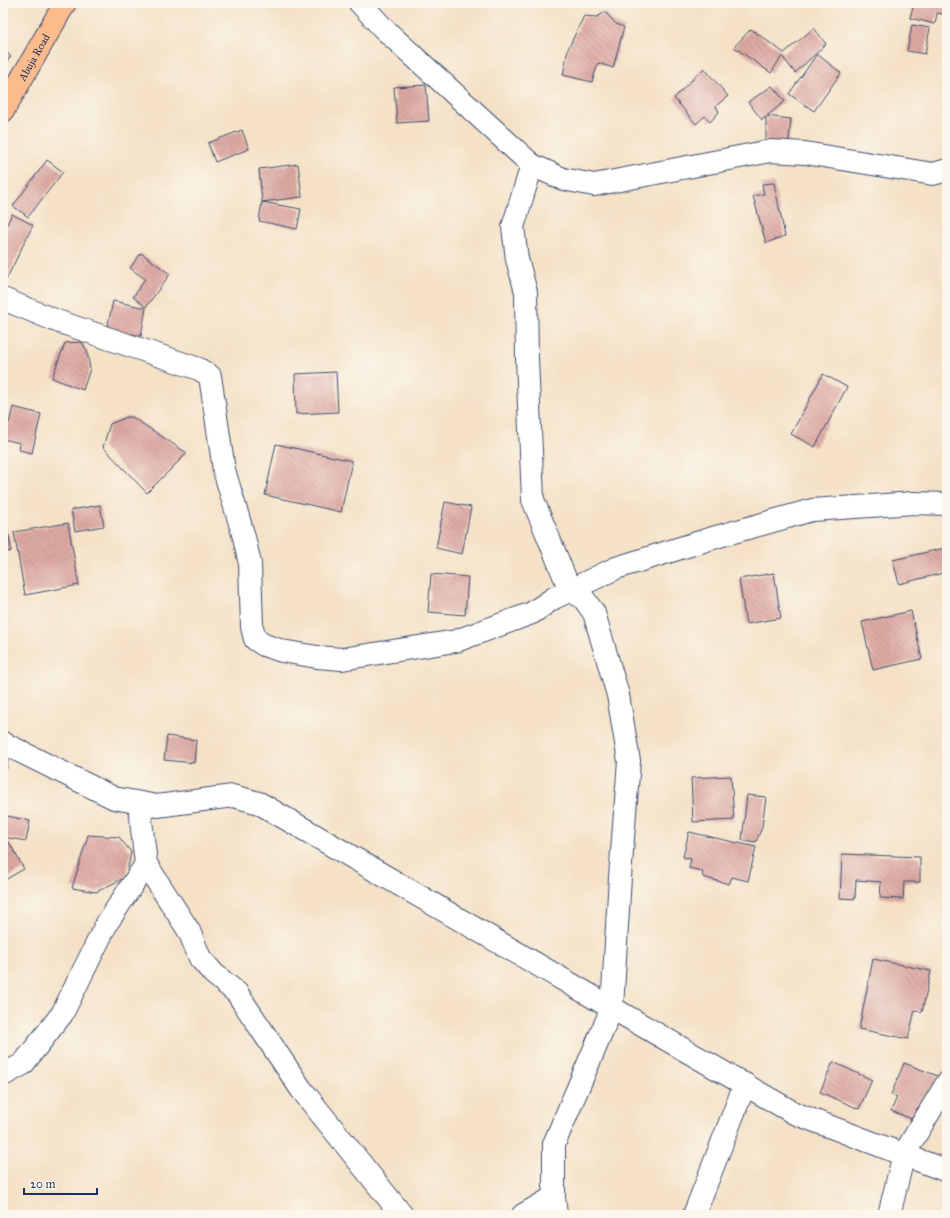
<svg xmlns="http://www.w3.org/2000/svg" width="950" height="1218" viewBox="0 0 950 1218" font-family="'IM FELL Great Primer',serif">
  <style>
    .building { fill: url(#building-back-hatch) }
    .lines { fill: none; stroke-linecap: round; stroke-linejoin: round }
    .minor-casing { stroke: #3c4a6e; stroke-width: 24 }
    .primary-casing { stroke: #3c4a6e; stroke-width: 24 }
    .minor { stroke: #fff; stroke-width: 22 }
    .primary { stroke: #fbbb8d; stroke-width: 22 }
    .labels { text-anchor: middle; stroke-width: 3; stroke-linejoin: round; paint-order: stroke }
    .street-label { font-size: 11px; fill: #1b2f5e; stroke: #fbf7ec }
  </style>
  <defs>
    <pattern id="building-back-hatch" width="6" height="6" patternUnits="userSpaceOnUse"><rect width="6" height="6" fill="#dea9a3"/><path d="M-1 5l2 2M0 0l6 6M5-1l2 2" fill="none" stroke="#b38a88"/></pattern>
  </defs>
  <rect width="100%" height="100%" fill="#fbf7ec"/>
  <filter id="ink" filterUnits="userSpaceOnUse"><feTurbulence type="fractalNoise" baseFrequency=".025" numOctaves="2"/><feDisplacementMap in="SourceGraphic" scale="8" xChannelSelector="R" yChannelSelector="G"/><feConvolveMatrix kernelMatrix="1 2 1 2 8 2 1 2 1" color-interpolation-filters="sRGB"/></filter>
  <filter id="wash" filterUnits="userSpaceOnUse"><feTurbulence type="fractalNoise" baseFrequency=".012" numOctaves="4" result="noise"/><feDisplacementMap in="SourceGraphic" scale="16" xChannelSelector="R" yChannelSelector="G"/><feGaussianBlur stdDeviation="0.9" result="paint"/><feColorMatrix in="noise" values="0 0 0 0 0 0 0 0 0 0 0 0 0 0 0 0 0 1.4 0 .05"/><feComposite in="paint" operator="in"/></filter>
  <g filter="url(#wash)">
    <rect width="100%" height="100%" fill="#f4e1c6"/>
    <g id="blocks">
      <g class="building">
        <path d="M899,3H947V15L937,13L935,24L910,18L913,7Z"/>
        <path d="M605,12L616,24L624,27L613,68L598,63L592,82L563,75L568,49L584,16L597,17Z"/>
        <path d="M912,25L930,28L925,54L907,51Z"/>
        <path d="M814,28L826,44L795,73L782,56L771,73L734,47L751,29L784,53Z"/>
        <path d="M3,48L11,57L3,65Z"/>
        <path d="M817,54L841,73L814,111L789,94Z"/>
        <path d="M704,68L728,96L716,106L719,112L710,122L705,116L696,124L674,98Z"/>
        <path d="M426,85L429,121L397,123L394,87Z"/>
        <path d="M772,86L785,101L767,116L791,119L788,149L766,147V117L762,120L748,102Z"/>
        <path d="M242,130L249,149L215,162L208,143Z"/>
        <path d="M47,160L63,172L28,217L13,206Z"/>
        <path d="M298,164L302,197L262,202L259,169Z"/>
        <path d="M774,183L785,236L766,243L753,196L764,194L762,184Z"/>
        <path d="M262,202L301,209L297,229L259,221Z"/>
        <path d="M12,214L33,225L5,282L3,281V232Z"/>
        <path d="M141,253L170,274L146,307L133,297L145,279L130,268Z"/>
        <path d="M113,301L146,308L141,336L107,329Z"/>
        <path d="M82,342L87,351L90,369L83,390L52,378L65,343Z"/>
        <path d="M336,372L338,412L296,414L295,374Z"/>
        <path d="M823,374L847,387L815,447L791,434Z"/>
        <path d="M13,407L41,414L32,453L19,450L20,443L3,439V421L9,423Z"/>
        <path d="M127,417H132L187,453L147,493L103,447L110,424Z"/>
        <path d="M276,444L352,461L341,512L265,495Z"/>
        <path d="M445,502L471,507L462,554L436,548Z"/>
        <path d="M100,505L104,526L75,531L71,510Z"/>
        <path d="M68,523L79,585L25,595L14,532Z"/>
        <path d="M9,535L11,551L3,553V536Z"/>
        <path d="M945,548L947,554V572L899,584L893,560Z"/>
        <path d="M774,573L781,618L746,624L739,579Z"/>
        <path d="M431,574L468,577L465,615L428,612Z"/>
        <path d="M911,611L922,659L873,670L862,622Z"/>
        <path d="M167,736L196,740L194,763L164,760Z"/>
        <path d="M3,752L8,753L6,770H3Z"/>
        <path d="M731,776L734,820L693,822L691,778Z"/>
        <path d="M747,795L766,797L762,827L756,842L742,840Z"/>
        <path d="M3,815L30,821L26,841L3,837Z"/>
        <path d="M689,832L756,847L748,881L732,877L729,884L703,877L702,871L689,868L691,859L683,857Z"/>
        <path d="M88,835L119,837L131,852L126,877L96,892L72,888Z"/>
        <path d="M9,842L24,869L3,881V845Z"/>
        <path d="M842,854L920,857V882H904L903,899L880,898L881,882L856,880L855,899L840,898Z"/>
        <path d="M873,959L931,971L922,1012L915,1010L908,1039L859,1029Z"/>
        <path d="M833,1062L872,1080L859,1109L820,1092Z"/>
        <path d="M904,1063L938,1076L924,1109L918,1107L912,1119L891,1111L897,1097L891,1095Z"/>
      </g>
    </g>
  </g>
  <g filter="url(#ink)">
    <use href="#blocks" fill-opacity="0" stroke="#3c4a6e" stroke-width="1"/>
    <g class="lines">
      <g class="minor-casing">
        <g id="minor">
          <path d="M360,3L383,28L532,165L563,179L594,185L770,151L805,153L933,174L947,170"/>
          <path d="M532,165L513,227L517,259L526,292L527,358L533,500L570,590L584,599L594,613L618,695L629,761L620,877L612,1008L554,1144V1197L556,1215"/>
          <path d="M3,299L57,321L199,369L210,376L224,470L244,537L250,564L252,627L255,639L264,645L282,651L317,657L342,659L456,641L532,613L554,598L616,568L716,537L812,510L914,503L947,504"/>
          <path d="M3,743L114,798L157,806L233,796L259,803L612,1008L794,1113L947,1171"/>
          <path d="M139,803L146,864L189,931L200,958L214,974L237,993L301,1089L402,1215"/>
          <path d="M3,1075L23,1064L62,1014L107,923L146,864"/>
          <path d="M523,1215L554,1197"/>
          <path d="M694,1215L745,1084"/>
          <path d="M889,1215L904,1154L947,1083"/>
        </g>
      </g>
      <g class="primary-casing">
        <g id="primary">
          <path id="s1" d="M3,111L65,3"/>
        </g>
      </g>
      <use href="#minor" class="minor"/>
      <use href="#primary" class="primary"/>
    </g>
  </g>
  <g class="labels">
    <g class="street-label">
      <text dy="4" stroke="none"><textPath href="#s1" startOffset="62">Abuja Road</textPath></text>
    </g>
  </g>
  <rect width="950" height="1218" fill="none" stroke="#fbf7ec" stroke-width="16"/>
  <path d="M24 1188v6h73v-6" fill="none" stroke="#1b2f5e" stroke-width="2"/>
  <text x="30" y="1188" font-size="12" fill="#1b2f5e" stroke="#fbf7ec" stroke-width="3" paint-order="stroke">20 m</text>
</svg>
